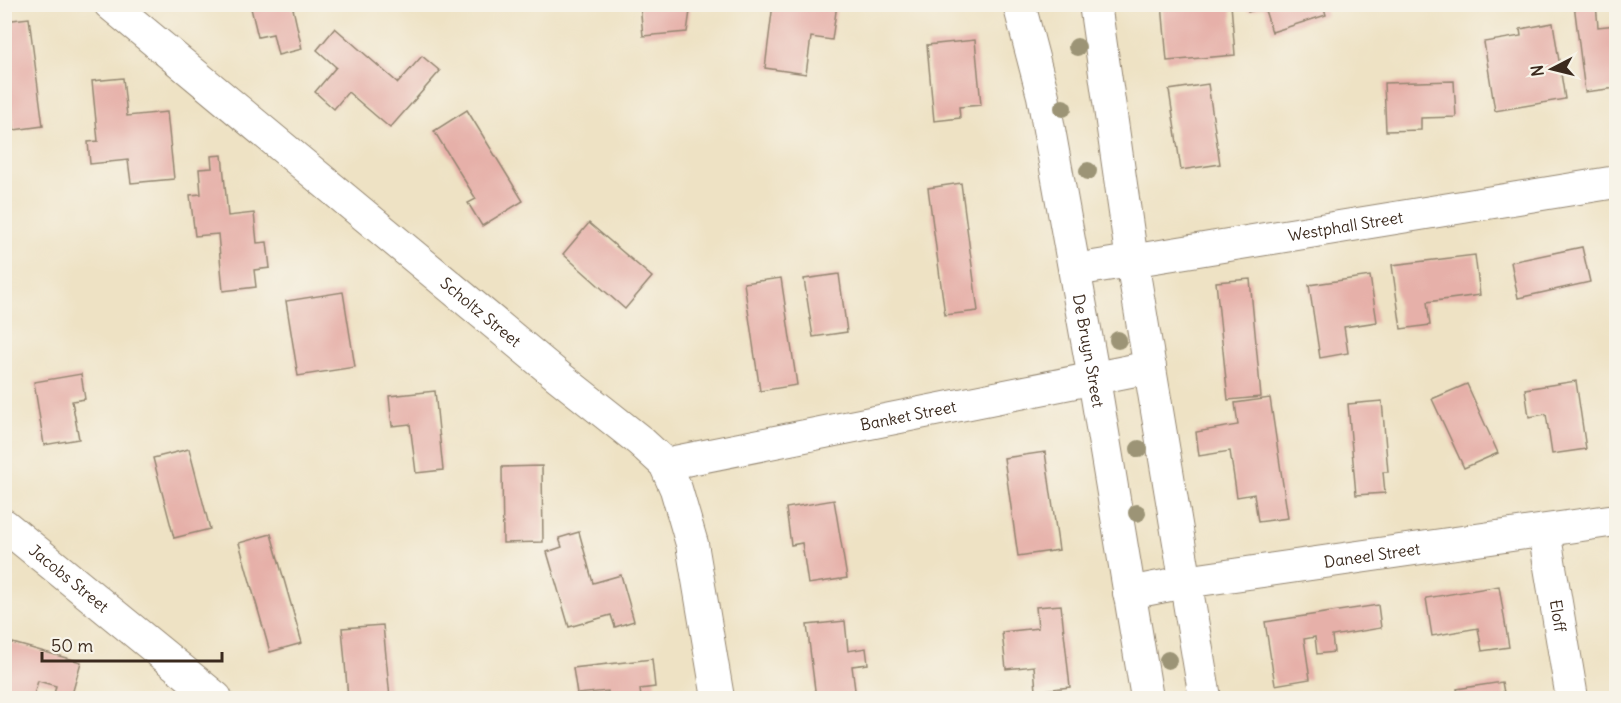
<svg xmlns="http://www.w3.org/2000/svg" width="1621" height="703" viewBox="0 0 1621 703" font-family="Delius,sans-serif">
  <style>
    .building { fill: #e6b0a9 }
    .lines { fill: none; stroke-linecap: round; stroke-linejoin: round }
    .minor-casing { stroke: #948671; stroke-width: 34 }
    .minor { stroke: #fff; stroke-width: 32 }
    .tree { fill: #9c9476 }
    .labels { text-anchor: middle; stroke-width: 4.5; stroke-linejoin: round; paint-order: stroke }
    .street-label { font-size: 16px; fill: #3b2a1e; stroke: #f7f3e8 }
  </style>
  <rect width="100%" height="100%" fill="#f7f3e8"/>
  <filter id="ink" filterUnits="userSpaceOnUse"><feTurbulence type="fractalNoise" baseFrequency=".0167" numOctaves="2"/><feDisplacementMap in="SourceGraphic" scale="12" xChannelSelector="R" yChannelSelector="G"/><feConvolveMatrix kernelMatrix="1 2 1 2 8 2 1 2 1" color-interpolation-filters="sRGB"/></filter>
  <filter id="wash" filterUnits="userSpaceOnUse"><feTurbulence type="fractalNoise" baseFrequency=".008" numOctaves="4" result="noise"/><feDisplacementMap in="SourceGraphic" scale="24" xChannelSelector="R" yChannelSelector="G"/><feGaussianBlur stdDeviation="1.35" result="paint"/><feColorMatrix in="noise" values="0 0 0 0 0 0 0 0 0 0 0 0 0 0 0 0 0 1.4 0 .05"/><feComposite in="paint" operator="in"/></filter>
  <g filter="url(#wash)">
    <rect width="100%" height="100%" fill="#eee2c4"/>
    <g id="blocks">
      <g class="building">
        <path d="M250,4H292L302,49L278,55L273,34L258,37Z"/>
        <path d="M640,4H691L687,32L643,36Z"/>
        <path d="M773,4H837L832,40L811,37L806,74L765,68Z"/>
        <path d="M1162,4H1231L1235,55L1167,61Z"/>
        <path d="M1246,4H1323L1326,15L1272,32L1264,7L1248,12Z"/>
        <path d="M1574,4H1596L1598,27L1616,25V88L1585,92Z"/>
        <path d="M29,18L43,126L14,130L10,103L4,104V21Z"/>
        <path d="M1553,23L1565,99L1495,111L1484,42L1521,36L1520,29Z"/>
        <path d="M335,28L398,83L422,56L440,71L390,128L348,92L334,109L315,92L336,67L317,50Z"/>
        <path d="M975,40L981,105L959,107L960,118L934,121L927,45Z"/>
        <path d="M123,78L127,116L167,112L174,179L131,183L128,160L90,164L88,142L98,141L92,81Z"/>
        <path d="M1454,81L1456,117L1421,118V130L1386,131L1384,83Z"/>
        <path d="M1208,84L1220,164L1181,170L1169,90Z"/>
        <path d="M467,110L523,201L482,226L468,203L476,199L434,131Z"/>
        <path d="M222,155L228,216L254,213L257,243L267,242L270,268L254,270L256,287L223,291L218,234L195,236L190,195L201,194L199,169L212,168L211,156Z"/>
        <path d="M961,183L978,311L945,315L928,188Z"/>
        <path d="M589,223L652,277L625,309L563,254Z"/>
        <path d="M1582,247L1590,282L1518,298L1511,262Z"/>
        <path d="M1475,255L1480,295L1427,302L1430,325L1401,329L1392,265Z"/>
        <path d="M839,274L847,332L813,337L804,279Z"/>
        <path d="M1370,276L1377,322L1344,327L1348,353L1320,358L1309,285Z"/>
        <path d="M781,278L797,385L760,391L744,283Z"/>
        <path d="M1250,279L1261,397L1228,400L1216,282Z"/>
        <path d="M343,292L355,367L298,376L286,301Z"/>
        <path d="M81,374L85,399L72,401L79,439L44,445L34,382Z"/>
        <path d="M1576,381L1586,449L1552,454L1546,414L1529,417L1525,389Z"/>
        <path d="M1467,384L1498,453L1464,468L1432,399Z"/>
        <path d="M435,391L443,470L416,473L410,424L392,426L389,396Z"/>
        <path d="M1270,398L1288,518L1258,522L1254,494L1237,497L1230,451L1199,456L1196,432L1238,425L1235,403Z"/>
        <path d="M1382,401L1388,472H1383L1385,493L1356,495L1348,404Z"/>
        <path d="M189,449L210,529L174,538L153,458Z"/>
        <path d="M1045,452L1059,550L1018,556L1004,458Z"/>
        <path d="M542,466L543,542L503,543L502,467Z"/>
        <path d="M834,500L847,578L808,584L802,543L791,545L786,508Z"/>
        <path d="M579,532L593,583L621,575L634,621L615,627L611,615L569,627L547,552L562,547L559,538Z"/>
        <path d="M271,534L302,643L270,652L239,543Z"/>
        <path d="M1499,586L1509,647L1482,651L1478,628L1432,636L1426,598Z"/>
        <path d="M1061,605L1070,687L1036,691L1034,666L1006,669L1002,632L1038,628L1036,607Z"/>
        <path d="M1378,605L1381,628L1332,636L1334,652L1317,654L1315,637L1304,639L1310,679L1275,685L1265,622Z"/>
        <path d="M845,621L848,651L866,648L868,664L852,666L856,698H816L807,625Z"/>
        <path d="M383,625L390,698H348L342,628Z"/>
        <path d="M9,642L81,662L71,698H53L56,686L38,681L33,698H4V658Z"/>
        <path d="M652,659L655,687L640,689L641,698H608V691L577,694L573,668Z"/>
        <path d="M1502,682L1505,698H1458L1457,689Z"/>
        <path d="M1352,691L1353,698H1331V694Z"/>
        <path d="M1312,693L1313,698H1283V697Z"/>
      </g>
    </g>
  </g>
  <g filter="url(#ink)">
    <use href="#blocks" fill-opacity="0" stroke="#948671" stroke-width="1.5"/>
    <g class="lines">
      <g class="minor-casing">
        <g id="minor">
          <path id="s1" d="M110,4L558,376L640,441L665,464L676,489L692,544L718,698"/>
          <path id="s2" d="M1019,4L1043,96L1094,379L1147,698"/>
          <path d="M1095,4L1132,261L1205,698"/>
          <path id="s3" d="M1075,270L1616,182"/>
          <path id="s4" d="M665,464L1150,367"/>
          <path id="s5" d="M4,525L216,698"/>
          <path id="s6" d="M1544,531L1572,698"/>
          <path id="s7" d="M1129,593L1185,582L1616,520"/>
        </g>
      </g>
      <use href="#minor" class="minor"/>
    </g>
    <g class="tree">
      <circle cx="1077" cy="47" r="9"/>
      <circle cx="1063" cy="108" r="9"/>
      <circle cx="1088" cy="171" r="9"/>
      <circle cx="1118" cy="340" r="9"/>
      <circle cx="1139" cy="449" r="9"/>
      <circle cx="1137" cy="513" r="9"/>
      <circle cx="1168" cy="660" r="9"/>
    </g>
  </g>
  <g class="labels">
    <g class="street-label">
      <text dy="6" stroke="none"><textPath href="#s3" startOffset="274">Westphall Street</textPath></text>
      <text dy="6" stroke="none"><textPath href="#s1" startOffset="482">Scholtz Street</textPath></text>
      <text dy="6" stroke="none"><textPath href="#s2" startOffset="354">De Bruyn Street</textPath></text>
      <text dy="6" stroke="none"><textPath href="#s4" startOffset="248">Banket Street</textPath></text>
      <text dy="6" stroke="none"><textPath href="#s7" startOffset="246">Daneel Street</textPath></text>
      <text dy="6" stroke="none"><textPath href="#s5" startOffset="84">Jacobs Street</textPath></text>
      <text dy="6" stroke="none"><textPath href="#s6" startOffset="86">Eloff</textPath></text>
    </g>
  </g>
  <rect width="1621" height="703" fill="none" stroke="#f7f3e8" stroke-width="24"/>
  <g transform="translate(1552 69) rotate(263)" stroke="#f7f3e8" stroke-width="4.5" paint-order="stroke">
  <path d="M0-4.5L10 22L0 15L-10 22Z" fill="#3b2a1e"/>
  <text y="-9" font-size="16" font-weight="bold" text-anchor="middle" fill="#3b2a1e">N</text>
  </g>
  <path d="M42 652v9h180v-9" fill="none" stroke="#3b2a1e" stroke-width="3"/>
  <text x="51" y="652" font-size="18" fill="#3b2a1e" stroke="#f7f3e8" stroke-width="4.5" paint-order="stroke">50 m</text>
</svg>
